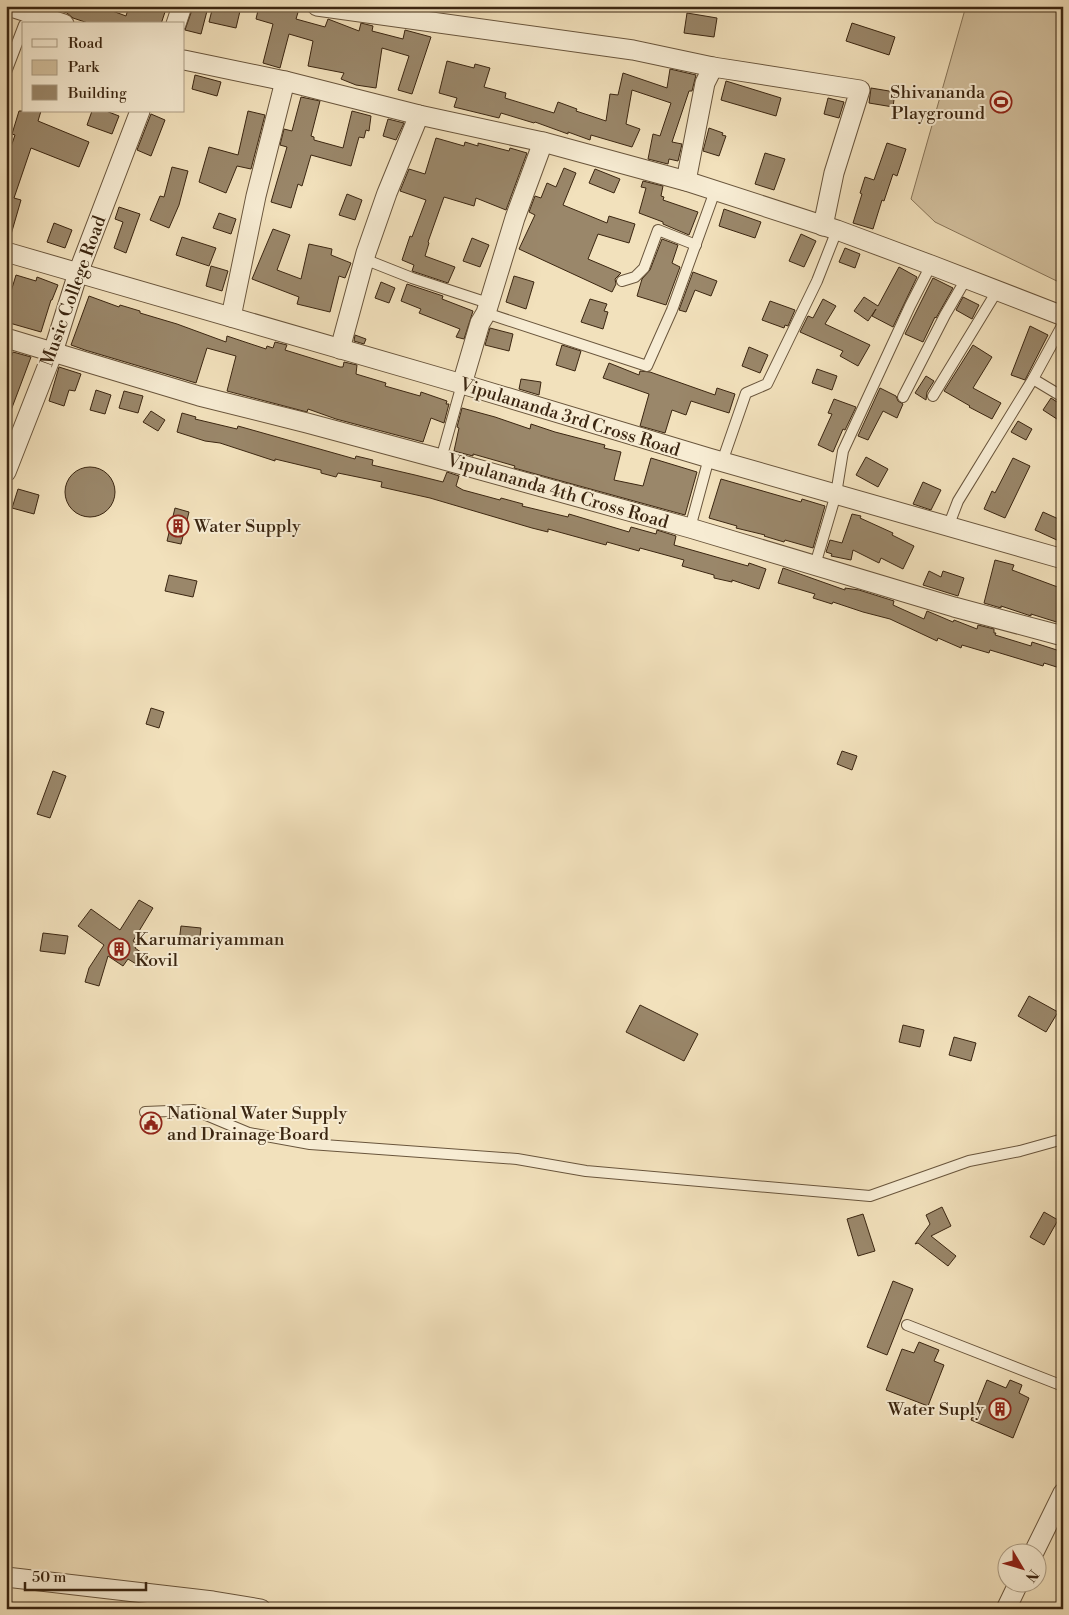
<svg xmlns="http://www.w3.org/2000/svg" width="1069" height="1615" viewBox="0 0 1069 1615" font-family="'Libre Bodoni',serif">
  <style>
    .green { fill: #d3c19f; stroke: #877458 }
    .building { fill: #9a876a; stroke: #3b2611 }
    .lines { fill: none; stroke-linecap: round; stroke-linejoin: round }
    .service-casing { stroke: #69553c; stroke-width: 12 }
    .minor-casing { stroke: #69553c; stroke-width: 21 }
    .service { stroke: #f7ecd3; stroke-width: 10 }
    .minor { stroke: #f7ecd3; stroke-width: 19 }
    .labels { text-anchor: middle; stroke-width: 4; stroke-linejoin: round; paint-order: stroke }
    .poi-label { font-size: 18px; fill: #3b2611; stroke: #f7ecd3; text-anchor: start }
    .street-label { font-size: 18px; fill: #3b2611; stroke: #f7ecd3 }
  </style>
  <rect width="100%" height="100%" fill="#f2e1bc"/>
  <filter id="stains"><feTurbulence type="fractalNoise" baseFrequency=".004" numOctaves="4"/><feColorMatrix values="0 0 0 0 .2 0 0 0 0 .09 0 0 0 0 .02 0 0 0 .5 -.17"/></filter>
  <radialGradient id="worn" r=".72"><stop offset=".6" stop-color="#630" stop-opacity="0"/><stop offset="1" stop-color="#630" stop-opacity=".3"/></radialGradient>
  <path class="green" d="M966,6H1063V284L935,222L911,199Z"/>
  <g class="building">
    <path d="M46,6H99L126,16L129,6H167L161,24H91L73,18L67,13Z"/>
    <path d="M213,6H221L240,11L236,28L209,22Z"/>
    <path d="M259,6H290L299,9L296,19L325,27L328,19L359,31L361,23L373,26L372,31L403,39L405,30L431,37L412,94L398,90L409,56L382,48L376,88L356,85L341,79L344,73L308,66L313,41L289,34L280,68L263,63L273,24L256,19Z"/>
    <path d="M193,7L207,11L201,34L185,30Z"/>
    <path d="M687,13L717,18L714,37L684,33Z"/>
    <path d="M852,23L895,37L889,55L846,41Z"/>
    <path d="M447,61L474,68L475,64L490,68L484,87L506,93L505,98L554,113L558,102L577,109L576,111L606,121L610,94L618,95L623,73L667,88L670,69L696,75L692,91H689L672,142L682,144L678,161L669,159L668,164L648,159L653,134L660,136L671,103L632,90L626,124L640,129L632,147L591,135L590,140L568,132V134L535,122L534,123L501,113L499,118L454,107L457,98L439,93Z"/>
    <path d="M195,75L221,82L217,96L192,89Z"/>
    <path d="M726,81L781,98L776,116L721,100Z"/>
    <path d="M871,88L895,92L893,107L869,103Z"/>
    <path d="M301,97L320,101L311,136L314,137V140L343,148L352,111L371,116L369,131L366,130L364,138L359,137L351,166L311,155L302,186L298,184L291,208L271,202L287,147L280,145L284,129L292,131Z"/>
    <path d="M828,98L844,102L839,118L824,114Z"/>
    <path d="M19,111H41L38,121L89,142L79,167L31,148L14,198L21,200L10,238H6V161L15,135L12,134Z"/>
    <path d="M92,111H106L119,116L112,134L87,125Z"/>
    <path d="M248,111L265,115L251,169L237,166L226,193L199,182L209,147L238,155Z"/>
    <path d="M151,114L165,120L151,156L137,150Z"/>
    <path d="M388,119L404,123L396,140L383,136Z"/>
    <path d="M709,128L723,133L722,135L726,136L719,156L703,151Z"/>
    <path d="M436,138L464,146L465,142L478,146V143L509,151L510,148L527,153L506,210L476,198L474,206L444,197L428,242L429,243L425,256L455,267L448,283L412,271L414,265L402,260L410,236L412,237L426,200L400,191L409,169L425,174Z"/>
    <path d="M887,143L906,149L897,176L893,174L884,201L882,200L873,229L853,223L862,194L860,193L865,177L874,180Z"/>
    <path d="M765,153L785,159L774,190L755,184Z"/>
    <path d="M172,167L188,171L179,205L169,228L150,220L160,196L164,197Z"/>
    <path d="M564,168L576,173L563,205L607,223L609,216L635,224L629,243L598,234L588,259L621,273L615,279L616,284L612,292L519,249L535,215L529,212L535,196L541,198L547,183L556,187Z"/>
    <path d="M595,169L620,179L614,193L589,183Z"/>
    <path d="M643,181L663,186L661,196L664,197L663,200L698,212L689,235L663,224V222L639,213L646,188L641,187Z"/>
    <path d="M347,194L362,200L355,220L339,215Z"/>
    <path d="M119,207L140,214L126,253L114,248L123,222L115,219Z"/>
    <path d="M724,209L761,222L755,238L719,226Z"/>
    <path d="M219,213L236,219L231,234L213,228Z"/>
    <path d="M54,223L72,230L65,248L47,242Z"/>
    <path d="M273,229L290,235L277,270L301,279L309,244L332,249L331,255L351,263L345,278L339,276L330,312L297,304L299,297L252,279Z"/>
    <path d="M801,234L816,241L804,267L789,261Z"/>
    <path d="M182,237L216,248L209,266L176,255Z"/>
    <path d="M472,238L489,245L480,267L463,261Z"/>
    <path d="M662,239L678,245L672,263L680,267L666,305L637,296L642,279L650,270Z"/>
    <path d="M845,248L860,254L855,268L839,262Z"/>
    <path d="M211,266L228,271L222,291L206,286Z"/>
    <path d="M899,267L917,277L893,327L872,316L876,309L868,321L854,311L864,297L878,306Z"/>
    <path d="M693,272L717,281L711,296L695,290L686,312L679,310Z"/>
    <path d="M16,275L36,281L37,277L58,285L52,300H51L41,332L6,322V308Z"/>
    <path d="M514,276L534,282L526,309L506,302Z"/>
    <path d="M933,278L953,288L936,318L935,317L923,342L905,334Z"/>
    <path d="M381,282L395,288L389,303L375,298Z"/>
    <path d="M407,284L443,296L442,299L473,311L464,339L456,337L460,329L419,313L421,309L401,301Z"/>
    <path d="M89,296L119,307L120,305L140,311V313L177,324L226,342L227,336L266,349L267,346L273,348L275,342L287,345L285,350L340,367H343L344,362L357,365L356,374L386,383L385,386L420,396L421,392L447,401L446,404H449L444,423L431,418L423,442L336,419L308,409L307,412L227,391L236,356L207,348L196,383L85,350L71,345Z"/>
    <path d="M963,297L979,305L972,319L956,310Z"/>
    <path d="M590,299L607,304L604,311L608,312L603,329L581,322Z"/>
    <path d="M823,299L836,306L825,324L870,345L858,366L840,356L843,351L800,332L808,316L813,318Z"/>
    <path d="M770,301L795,310L788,326L785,325L784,328L762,320Z"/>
    <path d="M1030,326L1048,335L1025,380L1011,375Z"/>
    <path d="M490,328L513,334L509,351L485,345Z"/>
    <path d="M355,335L366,339L364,344L354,341Z"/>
    <path d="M562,345L581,351L575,371L556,365Z"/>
    <path d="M973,345L992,357L973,388L1001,403L992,419L969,407L970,406L944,391Z"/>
    <path d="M749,347L768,355L760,373L742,366Z"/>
    <path d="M13,352L31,357L7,421L6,372Z"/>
    <path d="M609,363L639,375L640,371L650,372L715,395L717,388L735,394L729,413L691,401L686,415L672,410L665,433L640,426L649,394L603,378Z"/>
    <path d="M59,367L81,374L75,391L69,390L64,406L49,401Z"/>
    <path d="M817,369L837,376L832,390L812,383Z"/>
    <path d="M926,376L934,381L927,392L926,400L915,393Z"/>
    <path d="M521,379L541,382L539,395L519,389Z"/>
    <path d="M880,388L896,396L898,401L903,404L897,418L883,411L868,440L858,436Z"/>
    <path d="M96,390L111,395L105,414L90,410Z"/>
    <path d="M124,391L143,396L138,413L119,408Z"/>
    <path d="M1051,398L1063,406V423L1043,410Z"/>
    <path d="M834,399L856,407L845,430L843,429L833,452L818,445L832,414L828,413Z"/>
    <path d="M462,408L495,417L530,429L531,424L555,432L605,445L604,448L621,452L614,480L643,486L651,458L697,472L685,515L514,468L515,466L473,454V456L454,451L459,428L457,427Z"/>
    <path d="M151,411L165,420L158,431L143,422Z"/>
    <path d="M182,413L196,417L195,419L237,429L238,426L355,459L356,456L373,460L372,465L415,475L443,482L447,472L459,476L456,486L463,490L500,500L501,498L523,504L522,506L568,517L569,514L629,532L631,527L656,534L657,530L676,536L674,545L748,566L749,563L766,569L759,589L732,580V582L714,578V575L682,566L684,560L640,548L639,551L607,542L606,545L548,529V532L532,528L430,498L381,487L382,482L338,473L336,477L321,473V470L275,459V461L220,443L205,441L177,432Z"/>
    <path d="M1018,421L1032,429L1026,440L1011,432Z"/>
    <path d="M866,457L888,469L878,487L856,475Z"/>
    <path d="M1013,458L1030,466L1005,518L984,509L992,491L995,493Z"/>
    <circle cx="90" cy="492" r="25"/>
    <path d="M721,479L801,502L802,499L825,506L813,548L785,540L784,542L764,536L765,535L736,528L737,526L709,518Z"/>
    <path d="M923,482L941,490L931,510L913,504Z"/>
    <path d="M18,489L39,495L34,514L12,508Z"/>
    <path d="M175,508L189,512L181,544L167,541Z"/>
    <path d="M1043,512L1063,521V532L1059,541L1035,530Z"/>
    <path d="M852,514L861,516L860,518L893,533L892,535L914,546L903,569L881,558L879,563L853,550L851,560L831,556L832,554L826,552L830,540L842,543Z"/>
    <path d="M995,560L1014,565L1012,570L1063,589V624L1031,614V616L1001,606V608L984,603Z"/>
    <path d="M783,568L845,590V588L859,590L894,601L893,605L924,619L927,611L953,622L954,620L977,629L978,625L994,629V633H996L995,635L1031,646L1032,642L1063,652V669L1044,663L1043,666L990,650L989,653L962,645L961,648L938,638L937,641L890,619L863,612L833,602L832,604L813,598L815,594L778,583Z"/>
    <path d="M929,571L941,577L943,571L964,578L958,596L923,585Z"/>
    <path d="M169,575L197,581L193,597L165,591Z"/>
    <path d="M151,708L164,712L159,728L146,724Z"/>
    <path d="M842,751L857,756L852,770L837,764Z"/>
    <path d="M53,771L66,776L50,818L37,814Z"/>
    <path d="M139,900L153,908L133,941L137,944L135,948L148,957L141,967L128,959L123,966L108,956L99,986L85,982L89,968L104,945L78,926L91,909L120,930Z"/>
    <path d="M181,926L201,928L199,945L179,942Z"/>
    <path d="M43,933L68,936L65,954L40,951Z"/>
    <path d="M1029,996L1058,1012L1046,1032L1018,1016Z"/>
    <path d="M640,1005L698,1034L684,1061L626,1032Z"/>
    <path d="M903,1025L924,1030L920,1047L899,1042Z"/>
    <path d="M954,1037L976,1043L971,1061L949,1055Z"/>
    <path d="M942,1207L951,1226L931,1236L956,1256L948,1266L918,1243L915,1244L930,1224L926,1215Z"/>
    <path d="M1044,1212L1058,1220L1044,1245L1030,1237Z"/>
    <path d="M863,1214L875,1251L858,1256L847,1219Z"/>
    <path d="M893,1281L913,1289L887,1355L867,1347Z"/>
    <path d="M919,1342L939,1350L934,1361L944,1365L928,1406L886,1390L902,1349L914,1353Z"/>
    <path d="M987,1380L1006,1388L1010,1380L1022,1385L1019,1393L1029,1398L1013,1438L971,1420Z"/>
  </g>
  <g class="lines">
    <g class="service-casing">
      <g id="service">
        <path d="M6,72L24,25"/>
        <path d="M364,259L412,278L488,303"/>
        <path d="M622,281L635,277L644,268L658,230L696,245"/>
        <path d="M486,313L647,366L672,310L715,191"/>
        <path d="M1033,379L1063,397"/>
        <path d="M933,396L997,291"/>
        <path d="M903,397L945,315L966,279"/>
        <path d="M441,459L462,384"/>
        <path d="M722,462L746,393L767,384L817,281L837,230"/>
        <path d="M948,527L958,501L1033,379L1063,324"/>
        <path d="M690,528L709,458"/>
        <path d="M815,565L836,494L843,451L910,306L931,265"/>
        <path d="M145,1112L194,1110L249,1133L310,1144L517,1159L586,1171L870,1196L969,1161L1020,1151L1063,1139"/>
        <path d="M907,1325L1063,1386"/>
      </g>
    </g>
    <g class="minor-casing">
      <g id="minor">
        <path d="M8,6L64,24"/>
        <path d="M317,6L633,50L713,67"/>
        <path d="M176,24L182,6"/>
        <path d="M184,60L285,81L419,115L543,142L686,181L837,230L931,265L1063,316"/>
        <path d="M686,181L705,83L713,67L860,90L834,173L823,226"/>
        <path d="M6,252L462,384L709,458L1063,559"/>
        <path d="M231,317L256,196L285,81"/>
        <path d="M6,338L199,396L307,423L441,459L690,528L954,607L1063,636"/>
        <path d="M340,349L366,253L387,193L419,115"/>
        <path d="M462,384L480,323L486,313L515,218L543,142"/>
        <path d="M6,472L53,352L78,273L140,111"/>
        <path d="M1034,1552L1063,1493"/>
        <path d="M6,1577L213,1601L261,1609"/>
        <path d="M1006,1609L1019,1582"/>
      </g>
    </g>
    <use href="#service" class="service"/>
    <use href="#minor" class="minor"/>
  </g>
  <defs>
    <g id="stadium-ring" transform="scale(1.125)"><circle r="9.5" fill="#f7ecd3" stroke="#8f2418" stroke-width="1.5"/><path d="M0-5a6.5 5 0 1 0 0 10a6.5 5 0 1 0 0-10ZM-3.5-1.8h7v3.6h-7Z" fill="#8f2418"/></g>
    <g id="building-ring" transform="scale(1.125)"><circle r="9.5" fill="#f7ecd3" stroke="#8f2418" stroke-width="1.5"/><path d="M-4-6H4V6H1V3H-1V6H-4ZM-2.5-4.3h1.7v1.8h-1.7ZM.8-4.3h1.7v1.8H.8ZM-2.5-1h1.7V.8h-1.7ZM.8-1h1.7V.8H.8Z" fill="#8f2418"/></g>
    <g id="civic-ring" transform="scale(1.125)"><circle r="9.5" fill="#f7ecd3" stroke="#8f2418" stroke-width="1.5"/><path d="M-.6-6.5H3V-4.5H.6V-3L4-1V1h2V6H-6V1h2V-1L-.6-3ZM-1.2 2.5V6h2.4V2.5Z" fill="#8f2418"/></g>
  </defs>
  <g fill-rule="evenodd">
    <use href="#stadium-ring" x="1001" y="102"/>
    <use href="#building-ring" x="178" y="526"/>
    <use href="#building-ring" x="119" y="949"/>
    <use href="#civic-ring" x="151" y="1123"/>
    <use href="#building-ring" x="1000" y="1409"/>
  </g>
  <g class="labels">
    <g class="poi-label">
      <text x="985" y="98" text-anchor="end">Shivananda<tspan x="985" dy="21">Playground</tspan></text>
      <text x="194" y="532">Water Supply</text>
      <text x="135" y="945">Karumariyamman<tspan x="135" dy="21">Kovil</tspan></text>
      <text x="167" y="1119">National Water Supply<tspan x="167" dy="21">and Drainage Board</tspan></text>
      <text x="984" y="1415" text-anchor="end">Water Suply</text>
    </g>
    <g class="street-label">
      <text transform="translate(73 291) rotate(-70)" y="6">Music College Road</text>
      <text transform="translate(570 417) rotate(17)" y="6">Vipulananda 3rd Cross Road</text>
      <text transform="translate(558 491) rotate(16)" y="6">Vipulananda 4th Cross Road</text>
    </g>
  </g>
  <rect width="1069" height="1615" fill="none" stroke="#f2e1bc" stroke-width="25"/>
  <rect x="8" y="8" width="1054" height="1600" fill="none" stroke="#3b2611" stroke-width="2.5"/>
  <rect x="12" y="12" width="1044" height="1590" fill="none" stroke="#3b2611"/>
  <rect x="22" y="22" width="162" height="90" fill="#f7ecd3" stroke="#ac9d85"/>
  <rect x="32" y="39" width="25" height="8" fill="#f7ecd3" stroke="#ac9d85"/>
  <text x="68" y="48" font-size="15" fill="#3b2611">Road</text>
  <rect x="32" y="60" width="25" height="15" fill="#d3c19f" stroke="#ac9d85"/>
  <text x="68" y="72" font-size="15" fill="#3b2611">Park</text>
  <rect x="32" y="85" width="25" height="15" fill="#9a876a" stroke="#ac9d85"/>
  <text x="68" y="98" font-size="15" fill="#3b2611">Building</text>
  <g transform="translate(1022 1568) rotate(128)"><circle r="24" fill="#f7ecd3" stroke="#ac9d85"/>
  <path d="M0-4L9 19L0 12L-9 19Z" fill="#8f2418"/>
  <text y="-8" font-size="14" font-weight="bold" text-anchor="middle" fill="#3b2611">N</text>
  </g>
  <path d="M25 1582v8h121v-8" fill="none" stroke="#3b2611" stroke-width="2.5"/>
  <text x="32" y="1582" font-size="15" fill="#3b2611" stroke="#f7ecd3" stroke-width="4" paint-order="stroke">50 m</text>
  <rect width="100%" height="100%" filter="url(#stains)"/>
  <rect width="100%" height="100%" fill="url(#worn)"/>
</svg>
